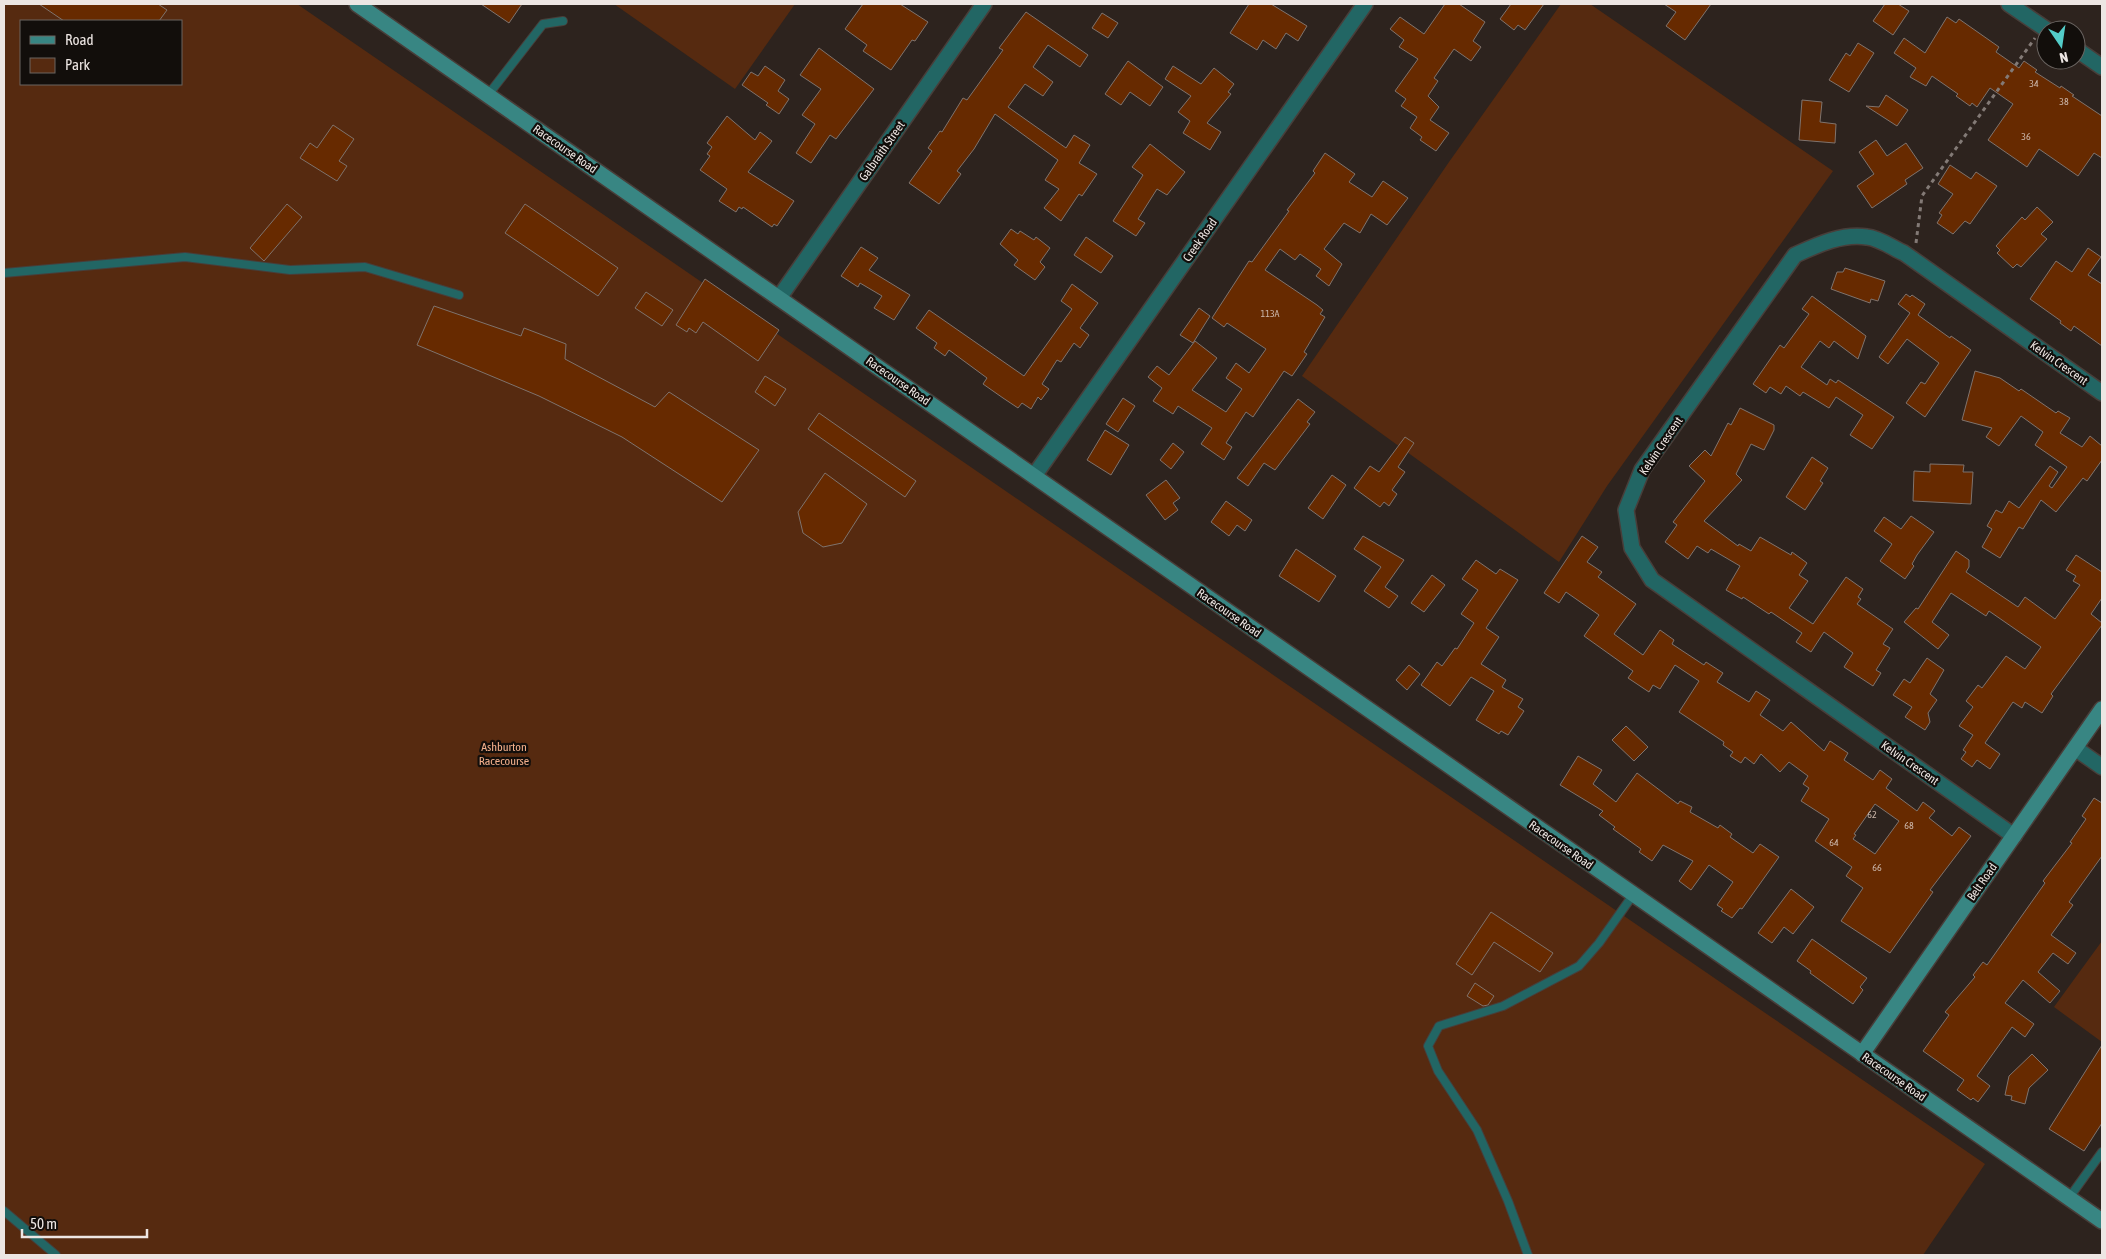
<svg xmlns="http://www.w3.org/2000/svg" width="2106" height="1259" viewBox="0 0 2106 1259" font-family="'Asap Condensed',sans-serif">
  <style>
    .green { fill: #562a10; fill-rule: evenodd }
    .building { fill: #672a00; stroke: #7f736d; fill-rule: evenodd }
    .lines { fill: none; stroke-linecap: round; stroke-linejoin: round }
    .lane-casing { stroke: #483e3a; stroke-width: 10 }
    .street-casing { stroke: #483e3a; stroke-width: 18 }
    .secondary-casing { stroke: #483e3a; stroke-width: 18 }
    .path { stroke: #837a76; stroke-width: 3; stroke-dasharray: 4 4; stroke-linecap: butt }
    .lane { stroke: #226664; stroke-width: 8 }
    .street { stroke: #226664; stroke-width: 15 }
    .secondary { stroke: #388683; stroke-width: 15 }
    .labels { text-anchor: middle; stroke-width: 4.5; stroke-linejoin: round; paint-order: stroke }
    .number-label { font-size: 10px; fill: #ccb7aa }
    .street-label { font-size: 12px; fill: #ede6e3; stroke: #120e0b }
    .park-label { font-size: 12px; fill: #f4b08c; stroke: #120e0b }
  </style>
  <rect width="100%" height="100%" fill="#2d231e"/>
  <g class="green">
    <path d="M4,4H297L1985,1164L1923,1255H4ZM21,21H181V84H21Z"/>
    <path d="M614,4H795L735,89Z"/>
    <path d="M1561,4H1590L1833,171L1607,486L1559,562L1302,376L1449,162Z"/>
    <path d="M2102,941V1042L2054,1007Z"/>
  </g>
  <g class="building">
    <path d="M39,4H158L167,10L159,21H64Z"/>
    <path d="M481,4H522L509,23Z"/>
    <path d="M863,4H900L928,22L915,41L912,40L891,70L863,51L867,45L845,29Z"/>
    <path d="M1249,4H1271L1307,26L1298,41L1286,33L1276,49L1263,40L1257,50L1230,33Z"/>
    <path d="M1445,4H1459L1485,22L1473,41L1481,47L1471,61L1454,49L1434,78L1438,81L1428,96L1439,107L1430,120L1449,133L1436,151L1420,140L1422,137L1410,128L1417,117L1401,106L1406,99L1395,91L1418,59L1399,47L1404,40L1390,29L1400,17L1424,34Z"/>
    <path d="M1511,4H1544L1525,30L1518,25L1514,30L1500,19Z"/>
    <path d="M1664,4H1711L1685,40L1666,26L1676,12Z"/>
    <path d="M1885,4H1898L1909,11L1893,35L1873,21Z"/>
    <path d="M1026,12L1088,55L1080,67L1048,45L1033,67L1053,82L1043,96L1025,84L1008,107L1066,148L1074,135L1090,145L1079,163L1097,174L1082,196L1079,194L1061,221L1044,208L1059,189L1045,180L1058,160L995,114L974,149L957,171L961,174L939,204L909,183L932,151L928,148L940,131L942,132L963,98L967,100L1003,50L999,48Z"/>
    <path d="M1102,13L1118,23L1108,38L1092,28Z"/>
    <path d="M1947,17L1956,23L1959,19L1999,47L1996,52L2019,68L2024,61L2037,70L2035,72L2060,88L2061,86L2074,95L2072,96L2102,116V158L2094,153L2078,176L2039,149L2027,167L1988,140L2013,104L1990,88L1977,107L1972,103L1970,106L1956,96L1958,94L1932,76L1926,86L1910,77L1916,68L1894,53L1904,38L1925,53Z"/>
    <path d="M1858,43L1874,53L1849,92L1829,80L1846,53L1850,56Z"/>
    <path d="M819,48L874,89L836,139L830,135L811,163L796,153L815,124L802,115L821,89L800,75Z"/>
    <path d="M1128,61L1163,87L1150,106L1130,92L1121,105L1105,94Z"/>
    <path d="M765,66L785,80L778,91L789,99L779,114L766,105L768,103L742,85L751,72L758,76Z"/>
    <path d="M1173,66L1201,84L1214,68L1234,84L1228,92L1231,94L1207,123L1221,132L1210,150L1183,133L1190,121L1178,112L1191,96L1165,79Z"/>
    <path d="M1886,95L1908,110L1897,126L1866,106L1879,107Z"/>
    <path d="M1802,100L1822,102L1820,122L1836,124L1835,143L1799,140Z"/>
    <path d="M727,116L755,140L760,132L772,141L748,172L794,201L777,226L774,224L772,227L743,207L742,209L739,207L736,212L719,201L727,189L700,170L710,156L707,154L712,147L707,143Z"/>
    <path d="M333,125L354,139L339,161L347,166L337,181L300,158L310,143L317,148Z"/>
    <path d="M1876,140L1887,156L1906,143L1923,168L1905,180L1907,184L1872,208L1857,186L1874,174L1859,152Z"/>
    <path d="M1150,144L1185,172L1167,195L1157,189L1138,219L1145,223L1136,236L1113,221L1143,175L1132,167Z"/>
    <path d="M1325,153L1355,174L1349,182L1372,197L1383,181L1408,198L1387,225L1371,214L1360,233L1344,223L1324,249L1342,264L1329,286L1316,276L1321,269L1300,254L1295,260L1280,249L1265,270L1317,305L1323,310L1320,314L1325,317L1304,352L1307,354L1292,376L1284,371L1253,417L1246,412L1226,443L1232,447L1224,460L1201,444L1212,428L1178,406L1173,414L1153,401L1162,388L1148,377L1157,366L1169,375L1195,341L1217,358L1192,390L1226,412L1242,389L1226,378L1236,363L1249,373L1266,349L1227,323L1224,327L1212,318L1249,261L1252,262L1289,211L1287,210L1315,173L1313,171Z"/>
    <path d="M1950,165L1971,179L1976,172L1997,186L1970,224L1965,221L1953,234L1937,223L1942,215L1939,213L1953,194L1938,184Z"/>
    <path d="M287,204L302,217L264,261L250,248Z"/>
    <path d="M525,204L618,268L598,296L505,233Z"/>
    <path d="M2037,207L2053,222L2041,234L2047,239L2021,267L2017,264L2013,268L1997,253L2000,250L1996,246L2022,217L2025,220Z"/>
    <path d="M1011,229L1018,234L1020,231L1034,240L1036,237L1050,248L1040,262L1045,267L1035,280L1014,265L1018,260L1000,244Z"/>
    <path d="M1086,237L1113,256L1101,273L1074,255Z"/>
    <path d="M861,247L878,258L869,270L910,295L894,320L874,308L882,296L860,283L858,287L841,276Z"/>
    <path d="M2088,248L2101,257L2088,275L2102,284V346L2074,326L2071,331L2060,323L2061,321L2030,299L2056,261L2072,272Z"/>
    <path d="M1845,268L1885,281L1878,301L1871,299L1870,303L1831,289L1837,272H1843Z"/>
    <path d="M705,279L779,330L758,361L703,322L696,333L689,328L687,332L676,325Z"/>
    <path d="M1072,284L1098,303L1080,328L1089,335L1080,348L1074,343L1061,362L1057,360L1042,384L1049,389L1041,400L1038,397L1031,409L1022,403L1018,408L1003,398L983,384L987,378L949,350L945,356L934,348L937,343L916,328L929,310L1024,376L1072,309L1061,301Z"/>
    <path d="M646,292L673,310L662,326L635,308Z"/>
    <path d="M1906,294L1910,297L1912,295L1925,304L1918,315L1950,338L1951,336L1971,350L1925,417L1906,403L1921,382L1925,384L1939,363L1907,339L1888,364L1879,357L1910,313L1898,304Z"/>
    <path d="M1812,296L1866,336L1858,359L1834,341L1829,348L1820,341L1801,367L1827,385L1830,379L1836,383L1838,380L1894,417L1872,449L1850,435L1863,415L1836,397L1829,408L1803,392L1800,396L1786,386L1781,394L1770,387L1766,393L1753,384L1780,345L1784,348L1809,314L1802,309Z"/>
    <path d="M434,306L521,336L524,328L566,344L565,359L655,407L669,392L759,450L722,502L622,437L539,396L417,345Z"/>
    <path d="M1199,308L1210,316L1193,343L1180,335Z"/>
    <path d="M1975,371L2000,378L2019,391L2021,389L2056,413L2058,411L2070,418L2060,433L2082,447L2090,436L2102,446V460L2087,481L2083,478L2056,512L2041,500L2023,529L2019,527L2000,558L1982,547L1992,529L1987,526L1996,510L2002,513L2009,501L2019,508L2050,466L2058,472L2049,486L2052,488L2067,467L2035,445L2043,432L2021,416L1999,446L1986,437L1992,428L1962,420Z"/>
    <path d="M765,376L786,389L775,406L755,392Z"/>
    <path d="M1123,398L1135,406L1118,432L1106,424Z"/>
    <path d="M1298,399L1315,412L1307,422L1310,424L1275,470L1264,463L1248,486L1237,478Z"/>
    <path d="M1740,408L1774,425V430L1764,450L1751,444L1736,474L1742,480L1704,521L1738,546L1739,544L1751,551L1760,537L1791,555L1792,552L1807,563L1799,575L1808,581L1789,608L1813,624L1846,577L1863,589L1858,597L1861,599L1857,604L1893,629L1883,644L1890,648L1876,670L1881,673L1873,686L1844,667L1853,653L1824,632L1811,652L1796,642L1802,633L1771,612L1769,614L1743,597L1742,599L1726,590L1740,566L1711,549L1708,553L1697,546L1688,559L1665,542L1677,525L1673,522L1705,481L1689,466L1705,450L1711,456L1728,423L1731,425Z"/>
    <path d="M819,413L916,481L905,497L808,429Z"/>
    <path d="M1105,430L1129,445L1111,475L1087,460Z"/>
    <path d="M1405,437L1414,443L1398,467L1405,472L1392,490L1397,494L1389,506L1384,502L1380,507L1354,488L1370,466L1379,472Z"/>
    <path d="M1173,443L1184,452L1171,469L1160,460Z"/>
    <path d="M1812,457L1828,468L1820,481L1823,483L1805,510L1786,497Z"/>
    <path d="M1930,464L1964,465L1963,472H1973L1971,504L1913,501L1914,471L1930,472Z"/>
    <path d="M825,473L867,504L842,543L823,547L803,533L798,512Z"/>
    <path d="M1332,475L1346,485L1323,519L1308,508Z"/>
    <path d="M1166,480L1180,498L1173,503L1178,510L1165,520L1146,495Z"/>
    <path d="M1226,501L1252,520L1245,531L1237,525L1229,536L1211,522Z"/>
    <path d="M1911,516L1934,532L1917,555L1912,564L1914,566L1905,579L1880,561L1892,544L1874,531L1884,517L1901,529Z"/>
    <path d="M1363,536L1404,560L1385,587L1398,596L1389,608L1364,591L1381,567L1354,549Z"/>
    <path d="M1582,536L1598,547L1587,562L1602,572L1598,577L1636,604L1614,634L1643,655L1660,630L1674,640L1672,644L1704,665L1706,662L1723,673L1717,682L1749,702L1756,691L1770,700L1760,715L1783,731L1791,722L1824,751L1830,741L1848,753L1844,760L1873,780L1880,770L1892,779L1886,788L1917,811L1923,802L1935,811L1929,818L1952,836L1959,827L1971,836L1930,890L1933,892L1890,953L1841,921L1863,888L1846,876L1852,867L1815,841L1829,819L1801,801L1809,788L1803,784L1808,776L1789,762L1780,772L1761,754L1754,764L1745,757L1741,763L1730,756L1733,752L1723,745L1724,742L1679,712L1699,681L1675,665L1660,689L1653,685L1649,692L1628,678L1633,671L1584,636L1599,615L1566,592L1559,603L1544,593ZM1875,804L1899,821L1875,854L1853,839L1856,835L1854,834Z"/>
    <path d="M1296,549L1336,576L1319,602L1279,576Z"/>
    <path d="M1956,551L1969,560V567L1966,572L2018,607L2025,597L2055,619L2080,585L2073,581L2076,576L2066,570L2076,555L2102,572V598L2091,614L2102,623V625L2051,694L2053,696L2042,713L2025,702L2022,708L2013,702L1985,743L2000,754L1990,769L1977,760L1972,767L1961,759L1966,752L1963,750L1973,735L1959,726L1973,707L1966,701L1978,685L1982,688L2006,656L2025,669L2041,647L1989,611L1986,616L1951,593L1932,622L1949,635L1938,649L1904,622L1916,608L1918,609Z"/>
    <path d="M1476,560L1496,574L1500,569L1518,580L1486,628L1499,637L1481,664L1506,680L1502,687L1523,699L1518,707L1524,711L1508,735L1501,731L1499,734L1476,720L1494,691L1471,677L1450,706L1421,685L1437,662L1442,666L1455,648L1457,649L1474,623L1461,614L1478,590L1462,579Z"/>
    <path d="M1432,575L1445,585L1424,612L1411,603Z"/>
    <path d="M1927,658L1944,670L1930,694L1937,700L1928,713L1930,722L1925,730L1905,717L1912,707L1893,695L1904,679L1910,683Z"/>
    <path d="M1409,665L1420,674L1407,690L1396,680Z"/>
    <path d="M1626,726L1648,747L1634,761L1612,740Z"/>
    <path d="M1578,756L1602,770L1593,784L1616,802L1637,773L1678,804L1680,801L1692,807L1690,812L1718,828L1720,825L1732,834L1730,837L1753,853L1760,844L1779,857L1742,909L1740,908L1732,918L1721,911L1723,909L1717,905L1733,882L1709,865L1691,890L1679,881L1693,861L1663,845L1652,861L1639,852L1641,849L1613,829L1615,827L1599,815L1603,811L1560,785Z"/>
    <path d="M2094,798L2102,803V856L2069,902L2073,905L2051,935L2076,953L2068,964L2053,953L2038,972L2060,991L2050,1003L2023,980L2005,1003L2034,1024L2025,1037L2012,1027L1977,1076L1990,1086L1978,1102L1973,1098L1971,1100L1957,1090L1964,1080L1923,1051L1949,1015L1945,1012L1975,977L1973,975L1983,962L1987,965L2045,883L2043,881L2072,843L2070,842L2086,819L2082,816Z"/>
    <path d="M1791,889L1814,907L1793,934L1784,927L1772,943L1758,933Z"/>
    <path d="M1491,912L1553,953L1540,972L1494,942L1472,975L1456,964Z"/>
    <path d="M1812,939L1867,978L1860,987L1863,990L1853,1004L1810,973L1811,971L1797,961Z"/>
    <path d="M1475,983L1494,996L1488,1005L1483,1006L1467,996Z"/>
    <path d="M2102,1045V1123L2084,1151L2049,1129Z"/>
    <path d="M2032,1054L2048,1070L2029,1088L2025,1104L2011,1100L2012,1096L2005,1095L2009,1076Z"/>
  </g>
  <g class="lines">
    <g class="lane-casing">
      <g id="lane">
        <path d="M488,95L543,24L563,21"/>
        <path d="M4,273L185,257L290,270L365,267L459,295"/>
        <path d="M2069,1198L2102,1152"/>
        <path d="M4,1211L56,1255"/>
        <path d="M1528,1255L1508,1201L1477,1130L1438,1071L1428,1046L1439,1026L1503,1006L1579,966L1599,943L1633,895"/>
      </g>
    </g>
    <g class="street-casing">
      <g id="street">
        <path d="M2009,4L2047,30"/>
        <path d="M2076,49L2102,67"/>
        <path d="M779,298L984,4"/>
        <path d="M1034,476L1365,4"/>
        <path d="M2075,748L2102,767"/>
        <path d="M2014,836L1652,580L1632,548L1626,510L1642,470L1795,255C1817,245 1842,233 1867,237C1879,238 1893,248 1904,253L2102,393"/>
      </g>
    </g>
    <g class="secondary-casing">
      <g id="secondary">
        <path d="M357,4L2102,1221"/>
        <path d="M1862,1054L2102,709"/>
      </g>
    </g>
    <path class="path" d="M1916,243L1922,196L2035,38"/>
    <use href="#lane" class="lane"/>
    <use href="#street" class="street"/>
    <use href="#secondary" class="secondary"/>
  </g>
  <g class="labels">
    <g class="number-label">
      <text x="2034" y="87">34</text>
      <text x="2064" y="105">38</text>
      <text x="2026" y="140">36</text>
      <text x="1270" y="317">113A</text>
      <text x="1872" y="818">62</text>
      <text x="1909" y="829">68</text>
      <text x="1834" y="846">64</text>
      <text x="1877" y="871">66</text>
    </g>
    <g class="street-label">
      <text transform="translate(565 149) rotate(35)" y="4">Racecourse Road</text>
      <text transform="translate(882 151) rotate(-55)" y="4">Galbraith Street</text>
      <text transform="translate(1200 240) rotate(-55)" y="4">Creek Road</text>
      <text transform="translate(2059 363) rotate(35)" y="4">Kelvin Crescent</text>
      <text transform="translate(898 381) rotate(35)" y="4">Racecourse Road</text>
      <text transform="translate(1661 446) rotate(-56)" y="4">Kelvin Crescent</text>
      <text transform="translate(1229 613) rotate(35)" y="4">Racecourse Road</text>
      <text transform="translate(1910 763) rotate(35)" y="4">Kelvin Crescent</text>
      <text transform="translate(1561 845) rotate(35)" y="4">Racecourse Road</text>
      <text transform="translate(1982 882) rotate(-55)" y="4">Belt Road</text>
      <text transform="translate(1894 1077) rotate(35)" y="4">Racecourse Road</text>
    </g>
    <g class="park-label">
      <text x="504" y="751">Ashburton<tspan x="504" dy="14">Racecourse</tspan></text>
    </g>
  </g>
  <rect width="2106" height="1259" fill="none" stroke="#ede6e3" stroke-width="10"/>
  <rect x="20" y="20" width="162" height="65" fill="#120e0b" stroke="#6a6461"/>
  <rect x="30" y="36" width="25" height="8" fill="#388683" stroke="#6a6461"/>
  <text x="65" y="45" font-size="15" fill="#ede6e3">Road</text>
  <rect x="30" y="58" width="25" height="15" fill="#562a10" stroke="#6a6461"/>
  <text x="65" y="70" font-size="15" fill="#ede6e3">Park</text>
  <g transform="translate(2061 45) rotate(167)"><circle r="24" fill="#120e0b" stroke="#6a6461"/>
  <path d="M0-4L9 19L0 12L-9 19Z" fill="#53cdc9"/>
  <text y="-8" font-size="14" font-weight="bold" text-anchor="middle" fill="#ede6e3">N</text>
  </g>
  <path d="M22 1229v8h125v-8" fill="none" stroke="#ede6e3" stroke-width="2.5"/>
  <text x="30" y="1229" font-size="15" fill="#ede6e3" stroke="#120e0b" stroke-width="4" paint-order="stroke">50 m</text>
</svg>
